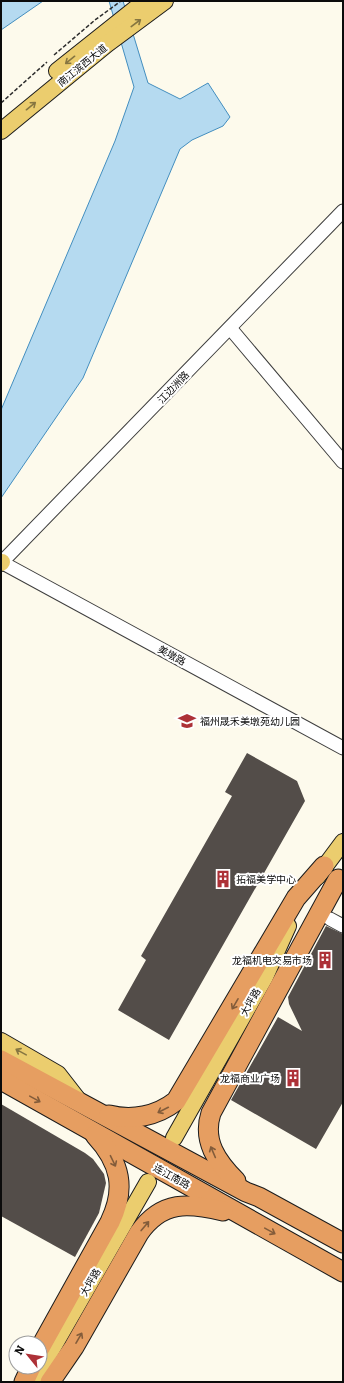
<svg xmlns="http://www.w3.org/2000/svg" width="344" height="1383" viewBox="0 0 344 1383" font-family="Bitter,'Noto Sans SC',serif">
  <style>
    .water { fill: #b5daf0; stroke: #438ebf }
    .building { fill: #534d49 }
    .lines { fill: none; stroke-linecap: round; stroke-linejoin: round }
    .minor-casing { stroke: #3e3e3e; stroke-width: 15 }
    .major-casing { stroke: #1c1c1c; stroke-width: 18 }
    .highway-casing { stroke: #1c1c1c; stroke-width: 21 }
    .path { stroke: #2d2d2d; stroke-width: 1.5; stroke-dasharray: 4 2; stroke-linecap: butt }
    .minor { stroke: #fff; stroke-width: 13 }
    .major { stroke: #ebcd6e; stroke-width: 16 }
    .highway { stroke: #e69e61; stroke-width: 19 }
    .oneway { stroke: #867641 }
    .oneway2 { stroke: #835c3a }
    .labels { text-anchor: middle; stroke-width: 4; stroke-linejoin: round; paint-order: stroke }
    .street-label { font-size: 10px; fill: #0b0b0b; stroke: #fff }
    .poi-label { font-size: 10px; fill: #0b0b0b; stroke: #fff; text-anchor: start }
  </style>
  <rect width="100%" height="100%" fill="#fdfaec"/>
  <g class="water">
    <path d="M1,1H43L1,30Z"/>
    <path d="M109,1H123L148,83L180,99L208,83L230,117L223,126L192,140L180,149L83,378L1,498V410L115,141L134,87Z"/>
  </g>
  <g class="building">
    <path d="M247,753L297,781L305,801L169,1040L118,1010L146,960L141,956L232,796L225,792Z"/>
    <path d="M326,926L343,934V1102L316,1149L231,1100L278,1017L302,1031L289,1004L288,997Z"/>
    <path d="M1,1104L85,1153L93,1159L104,1174L106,1183L99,1213L75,1257L1,1216Z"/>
  </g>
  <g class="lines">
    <g class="minor-casing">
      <g id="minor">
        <path d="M230,328L343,462"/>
        <path d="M1,562L343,748"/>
        <path d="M2,562L343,211"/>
        <path d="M330,919L343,926"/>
      </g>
    </g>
    <g class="major-casing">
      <g id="major">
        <path d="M57,71L145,1"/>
        <path d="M1,131L107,44L165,1"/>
        <path d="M1,563L2,562"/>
        <path d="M317,877L343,842"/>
        <path d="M1,1041L58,1074L79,1101"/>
        <path d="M174,1138L265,977L288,926"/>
        <path d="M33,1382L148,1182"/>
      </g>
    </g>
    <g class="highway-casing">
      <g id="highway">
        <path d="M1,1060L246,1192L259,1197L343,1243"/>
        <path d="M1,1080L343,1272"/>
        <path d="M109,1115C132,1121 157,1116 176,1101L296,898L324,866"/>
        <path d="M236,1181C217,1162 202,1141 211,1113L338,879"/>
        <path d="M40,1348L110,1222C126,1189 121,1163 95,1135"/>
        <path d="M24,1382L31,1367"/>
        <path d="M50,1382L74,1347L139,1233C162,1200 189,1203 223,1211"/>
      </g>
    </g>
    <g class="path">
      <path d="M54,55L95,20L121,1"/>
      <path d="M1,103L47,62"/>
    </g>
    <use href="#minor" class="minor"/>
    <use href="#major" class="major"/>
    <use href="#highway" class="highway"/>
  </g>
  <defs><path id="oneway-shaft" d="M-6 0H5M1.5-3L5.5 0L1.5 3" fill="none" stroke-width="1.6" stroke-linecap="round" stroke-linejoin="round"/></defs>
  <g class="oneway">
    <use href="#oneway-shaft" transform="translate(136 23) rotate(-37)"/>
    <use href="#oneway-shaft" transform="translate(70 60) rotate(141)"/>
    <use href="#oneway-shaft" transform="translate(31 106) rotate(-39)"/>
    <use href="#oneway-shaft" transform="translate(21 1052) rotate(-151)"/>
  </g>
  <g class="oneway2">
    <use href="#oneway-shaft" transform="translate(235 1004) rotate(120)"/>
    <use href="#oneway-shaft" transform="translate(35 1099) rotate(29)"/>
    <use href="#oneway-shaft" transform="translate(163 1110) rotate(153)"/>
    <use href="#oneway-shaft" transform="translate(213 1152) rotate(-113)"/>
    <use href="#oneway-shaft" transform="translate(113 1161) rotate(64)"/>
    <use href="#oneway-shaft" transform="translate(145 1226) rotate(-50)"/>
    <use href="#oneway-shaft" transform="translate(270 1231) rotate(29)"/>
    <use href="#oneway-shaft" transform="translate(79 1338) rotate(-60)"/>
  </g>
  <defs>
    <g id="school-bare" transform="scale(1.38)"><path d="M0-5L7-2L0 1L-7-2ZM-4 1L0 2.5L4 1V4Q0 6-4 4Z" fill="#ad3137" stroke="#fff" stroke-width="2.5" paint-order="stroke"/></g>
    <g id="building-bare" transform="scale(1.38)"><path d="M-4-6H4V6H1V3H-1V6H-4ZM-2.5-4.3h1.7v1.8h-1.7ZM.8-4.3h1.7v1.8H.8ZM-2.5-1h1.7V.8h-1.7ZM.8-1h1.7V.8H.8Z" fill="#ad3137" stroke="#fff" stroke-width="2.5" paint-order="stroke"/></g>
  </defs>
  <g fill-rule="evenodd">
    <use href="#school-bare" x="187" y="721"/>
    <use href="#building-bare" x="223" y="879"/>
    <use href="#building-bare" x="325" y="960"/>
    <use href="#building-bare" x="293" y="1078"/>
  </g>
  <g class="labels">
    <g class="street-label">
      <text transform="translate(82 65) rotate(-39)" y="4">南江滨西大道</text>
      <text transform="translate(173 387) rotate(-46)" y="4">江边洲路</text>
      <text transform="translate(172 655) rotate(28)" y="4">美墩路</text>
      <text transform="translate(250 1002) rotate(-61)" y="4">大坪路</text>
      <text transform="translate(172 1176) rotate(29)" y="4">连江南路</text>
      <text transform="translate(90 1282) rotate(-60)" y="4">大坪路</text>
    </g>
    <g class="poi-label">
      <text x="200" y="725">福州晟禾美墩苑幼儿园</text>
      <text x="236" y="883">拓福美学中心</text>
      <text x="312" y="964" text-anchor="end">龙福机电交易市场</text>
      <text x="280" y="1082" text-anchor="end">龙福商业广场</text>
    </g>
  </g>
  <rect width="344" height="1383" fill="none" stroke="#0b0b0b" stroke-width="4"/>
  <g transform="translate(28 1355) rotate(300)"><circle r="19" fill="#ffffff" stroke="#9d9d9d"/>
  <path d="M0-3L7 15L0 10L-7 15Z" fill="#ad3137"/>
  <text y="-6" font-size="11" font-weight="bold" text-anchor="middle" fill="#0b0b0b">N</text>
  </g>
</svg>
